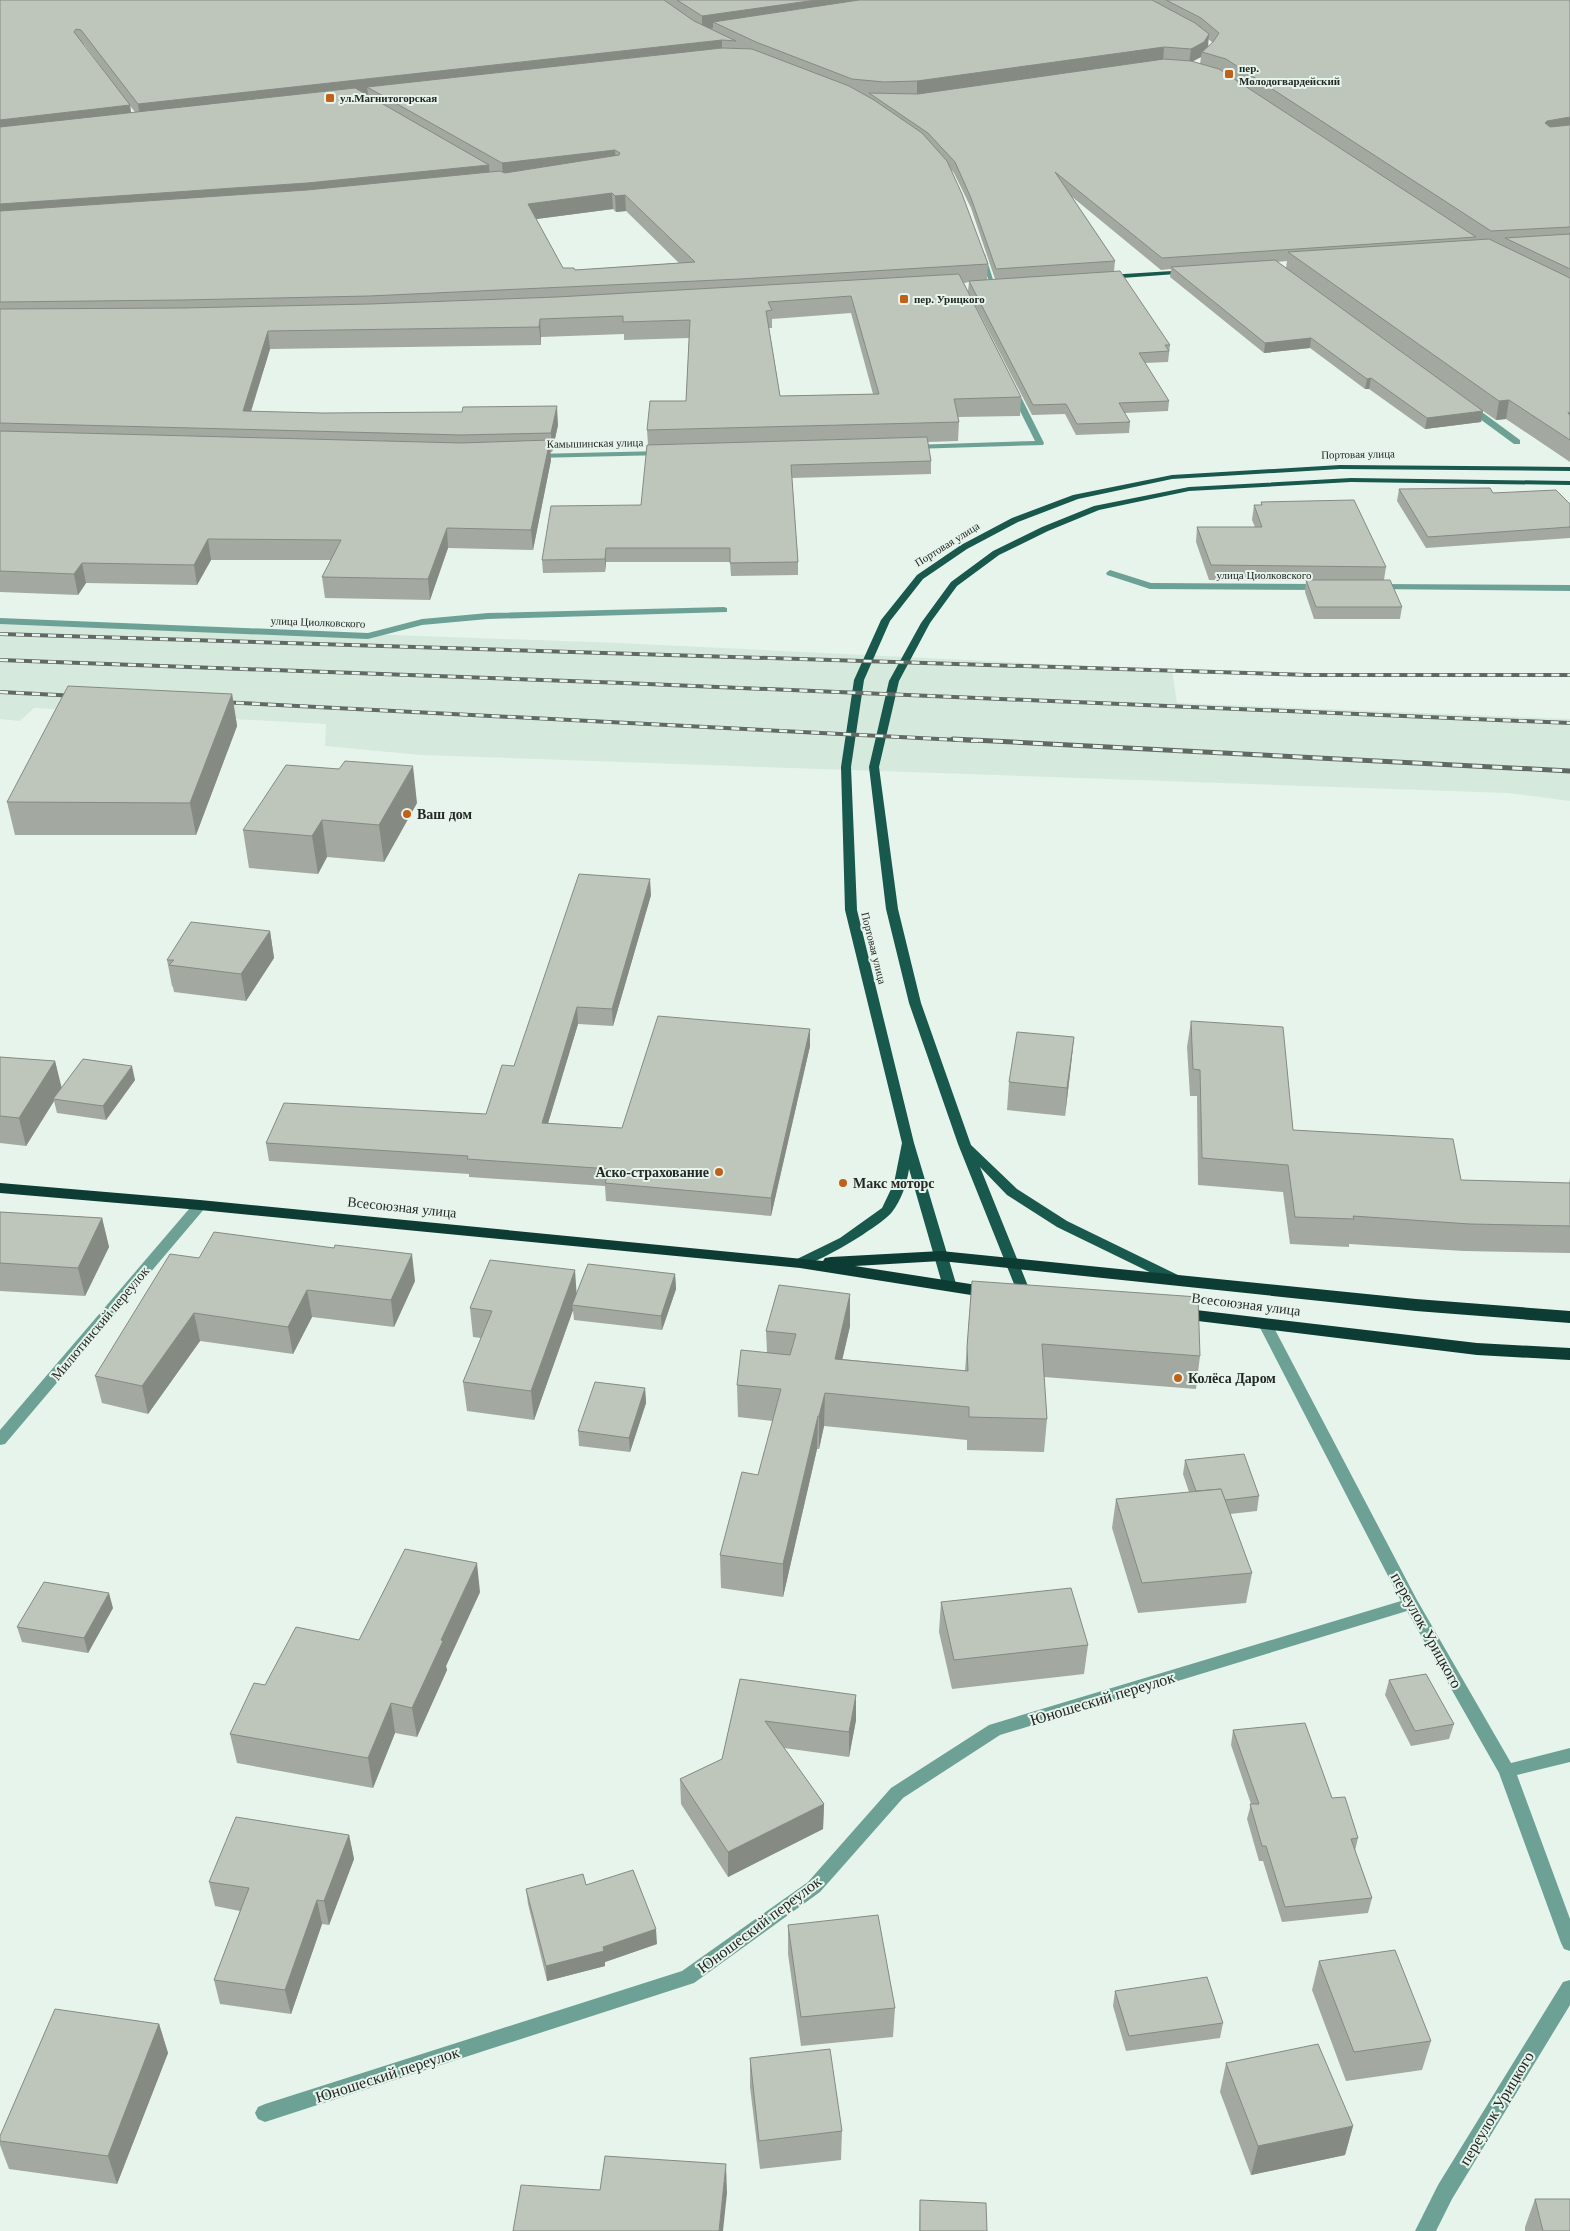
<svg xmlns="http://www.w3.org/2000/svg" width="1570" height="2231" viewBox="0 0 1570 2231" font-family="Georgia,serif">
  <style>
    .built { fill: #d5e9dc }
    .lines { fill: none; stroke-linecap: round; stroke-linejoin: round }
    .minor { fill: #6da196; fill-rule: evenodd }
    .major { fill: #18584d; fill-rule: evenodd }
    .highway { fill: #0c3c34; fill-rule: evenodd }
    .rail-far1-casing { stroke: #626965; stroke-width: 4 }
    .rail-casing { stroke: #626965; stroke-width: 5 }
    .rail-far1 { stroke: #e7f4ec; stroke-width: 2.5; stroke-dasharray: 8; stroke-linecap: butt }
    .rail { stroke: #e7f4ec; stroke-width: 3; stroke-dasharray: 10; stroke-linecap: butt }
    .wall { fill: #a3a9a1; fill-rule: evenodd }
    .shaded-wall { fill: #858a83 }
    .building { fill: #bec5bb; stroke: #858a83; fill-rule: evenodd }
    .poi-dot { fill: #c0611a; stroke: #e7f4ec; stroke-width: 2 }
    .labels { text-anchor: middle; stroke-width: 4; stroke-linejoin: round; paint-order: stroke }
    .far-poi-label { font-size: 11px; font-weight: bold; fill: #232825; stroke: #e7f4ec; text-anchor: start }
    .far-street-label { font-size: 11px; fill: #232825; stroke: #e7f4ec }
    .poi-label { font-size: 14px; font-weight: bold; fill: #232825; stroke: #e7f4ec; text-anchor: start }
    .street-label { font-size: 14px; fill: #232825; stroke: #e7f4ec }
    .near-street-label { font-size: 16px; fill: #232825; stroke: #e7f4ec }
  </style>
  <rect width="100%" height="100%" fill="#e7f4ec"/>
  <path class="built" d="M0,621L618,643L1172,670L1177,703L1570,719V801L1508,793L421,755L325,746L326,724L34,708L20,721L0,719Z"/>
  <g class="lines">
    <g class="minor">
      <path d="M980,253L985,254L995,286L990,285Z"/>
      <path d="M1011,389L1018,391L1044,443L1043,445L912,449L908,447L912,445L1035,441L1010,391Z"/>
      <path d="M1465,404H1471L1520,440V444H1514L1465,408Z"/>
      <path d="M662,451L666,453L665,455L534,458L530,456L534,454Z"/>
      <path d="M1110,570L1151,583L1321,584L1325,587L1321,590L1150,589L1107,575L1106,573Z"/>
      <path d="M1376,584L1570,585V591L1373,589V585Z"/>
      <path d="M724,607L727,608V612L488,619L422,625L368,639L0,624V618L368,633L422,619L488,613Z"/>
      <path d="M200,1201L205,1202L207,1205L205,1208L5,1444L0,1445V1430L195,1202Z"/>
      <path d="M1265,1319L1270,1321L1272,1324L1417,1600L1511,1763L1570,1748V1762L1517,1775L1570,1919V1951L1564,1949L1561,1943L1499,1773L1407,1611L1000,1735L903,1798L820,1892L694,1983L265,2122L258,2119L255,2113L258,2107L265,2104L682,1971L808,1882L891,1788L989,1725L1401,1601L1258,1324L1260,1321Z"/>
      <path d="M1570,1980V2005L1452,2199L1436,2231H1415L1438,2185L1563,1982Z"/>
    </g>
    <g class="major">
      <path d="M1188,270L1191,272L1190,273L1108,279L1105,277L1108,275Z"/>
      <path d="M1340,465L1570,467V471L1340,469L1172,479L1078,499L1018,522L967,549L923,579L890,621L864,680L851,767L857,910L914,1143L957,1287L955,1290H945L943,1287L909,1169C907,1183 901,1201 892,1212C882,1225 810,1270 795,1266L793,1263L795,1260L840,1238L882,1208L894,1183L902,1143L845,910L841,767L854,680L881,620L917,575L961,545L1012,518L1073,495L1172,475Z"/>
      <path d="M1351,478L1570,481V485L1351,482L1189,491L1099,510L1048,531L999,555L957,586L930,623L899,681L879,767L898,909L921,1003L971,1145L1017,1189L1067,1221L1182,1277L1184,1280L1182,1283H1172L1057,1227L1007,1195L980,1167L1032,1296L1030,1299H1020L958,1144L909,1003L886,909L869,767L889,681L921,623L951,582L993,551L1042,527L1094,506L1189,487Z"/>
    </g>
    <g class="highway">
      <path d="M0,1183L200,1200L823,1261L825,1258L831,1257L941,1251L1416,1299L1570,1311V1323L1416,1311L941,1261L855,1266L996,1288L998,1292L996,1296L990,1298L800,1268L200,1210L0,1193Z"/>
      <path d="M1179,1308L1477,1343L1570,1348V1360L1477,1355L1173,1318L1171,1314L1173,1310Z"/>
    </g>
    <g class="rail-far1-casing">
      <g id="rail-far1">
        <path d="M0,634L1309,675H1570"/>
        <path d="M0,660L624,683L1570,723"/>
        <path d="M0,692L77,696"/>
        <path d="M220,702L978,741"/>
      </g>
    </g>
    <g class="rail-casing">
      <path id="rail" d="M953,739L1570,771"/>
    </g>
    <use href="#rail-far1" class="rail-far1"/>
    <use href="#rail" class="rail"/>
  </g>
  <g class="wall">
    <path d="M0,0H1570V462L1506,419L1496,420L1449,387L1483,411L1481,422L1425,429L1369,389H1365L1310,348L1264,353L1170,277L1171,269L1161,270L1071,196L1115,261L1114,271L1170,345L1168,362L1145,363L1169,401L1168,411L1125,413L1130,422L1129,433L1076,435L1065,414L1032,415L968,291L969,282L964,283L1021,397L1020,416L958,417L959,422L958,441L928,442L931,461V474L792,478L798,562V575L731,576L730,562H606L605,572L543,573L542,560L641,505L648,445L647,430L686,401L689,338L624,340V334L541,337V345L270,349L251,412L558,425L552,452H550L551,460L533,550L448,548L430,600L325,598L322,577L331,560H211L197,585L86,583L78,595L0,592ZM1208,39L1213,43L1208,47ZM83,44H84L121,94ZM1201,57L1200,64L1192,62ZM130,106L135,112H131ZM950,168L954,173L971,208L995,279L987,280L988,264ZM613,209L616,212L626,211L679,263L575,270L563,268L536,219ZM1287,261L1286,268L1277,262ZM851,313L873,394L780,396L769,328H772V319Z"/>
    <path d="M1399,489L1493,493L1570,504V538L1426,548L1397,501Z"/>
    <path d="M1261,502L1386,567L1384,580L1402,607L1400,619H1314L1305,592L1306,581L1209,580L1196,542L1197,527H1255L1252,520L1254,505H1261Z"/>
    <path d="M232,694L237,726L196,835H15L7,802Z"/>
    <path d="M417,803L384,862L327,857L318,874L249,868L243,830Z"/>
    <path d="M651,895L613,1026L578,1024L548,1123L622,1128L810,1029V1046L771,1216L606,1201L605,1186L469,1177V1174L269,1161L266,1143L486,1114L514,1066Z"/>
    <path d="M270,931L274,958L246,1001L174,992L173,987L172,986L167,960Z"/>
    <path d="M1191,1021L1293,1130L1461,1180L1569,1183L1570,1178V1253L1464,1251L1349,1244V1247L1290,1244L1283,1192L1198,1185L1197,1096H1190L1187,1047Z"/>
    <path d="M1074,1037L1071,1065L1065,1116L1007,1110L1009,1082Z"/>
    <path d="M0,1057L55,1061L61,1088L135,1080L106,1120L57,1113L54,1101L26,1146L0,1143Z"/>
    <path d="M0,1212L102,1218L109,1247L85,1296L0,1291Z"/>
    <path d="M199,1258L415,1281L394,1327L312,1317L293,1354L200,1341L148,1414L102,1403L95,1376Z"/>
    <path d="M675,1274L676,1289L662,1330L574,1320L573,1310L534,1420L467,1411L463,1382L481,1338L473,1337L470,1308L577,1294Z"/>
    <path d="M972,1281L1200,1356L1196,1389L1044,1377L1047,1419L1044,1452L967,1450V1440L824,1426L819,1449H817L783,1597L721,1588L720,1555L758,1475L773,1421L738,1417L737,1385L767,1352L766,1331L850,1326L842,1359L965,1371Z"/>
    <path d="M645,1388L646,1403L630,1452L579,1446L578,1431Z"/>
    <path d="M1185,1460L1259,1496L1257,1511L1230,1514L1252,1573L1246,1603L1138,1613L1112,1528L1116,1499L1189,1492L1183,1474Z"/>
    <path d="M480,1592L446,1666L447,1670L417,1737L395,1733L373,1788L237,1763L230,1734L265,1685L359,1640Z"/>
    <path d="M941,1602L1088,1645L1084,1674L952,1689L939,1632Z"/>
    <path d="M113,1608L88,1653L22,1642L17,1627Z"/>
    <path d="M740,1679L856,1720L849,1757L784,1748L824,1804L823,1829L728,1877L681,1804L680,1779L722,1759Z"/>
    <path d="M1389,1680L1454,1724L1449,1739L1411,1746L1385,1695Z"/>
    <path d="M1233,1730L1332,1798L1358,1838L1355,1851L1372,1898L1368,1913L1282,1922L1263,1861H1259L1247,1819L1251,1804L1231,1745Z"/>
    <path d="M349,1835L354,1859L329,1925L322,1924L291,2014L220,2004L214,1980L240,1911L215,1906L209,1882Z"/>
    <path d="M586,1885L657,1944L605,1962V1966L547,1981L528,1904L526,1889Z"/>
    <path d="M788,1925L895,2008L893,2037L801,2046L788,1954Z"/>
    <path d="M1319,1961L1431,2041L1422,2070L1346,2081L1312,1990Z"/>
    <path d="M1115,1991L1223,2023L1220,2038L1126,2051L1113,2006Z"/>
    <path d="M159,2024L168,2053L117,2184L9,2169L0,2145V2136Z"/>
    <path d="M750,2058L842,2131L841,2160L760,2169L750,2087Z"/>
    <path d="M1226,2063L1353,2126L1345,2155L1251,2175L1220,2092Z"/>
    <path d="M1535,2199L1570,2231H1525V2227Z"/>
    <path d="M920,2200L987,2231H919Z"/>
  </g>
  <g class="shaded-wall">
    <path d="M816,0H908L713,22V28L702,30V16Z"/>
    <path d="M1209,34L1208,48L1202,52L1201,57L1189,63L1191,49Z"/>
    <path d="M722,40V54L367,87L368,94L140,119L138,104Z"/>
    <path d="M1164,47L1163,61L917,96V81Z"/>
    <path d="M130,105L132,120L0,135V120Z"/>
    <path d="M1570,117V131L1544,136L1545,123L1547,121Z"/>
    <path d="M615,150L616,165L503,179L502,163Z"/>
    <path d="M489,165L490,181L0,220V204Z"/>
    <path d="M612,193L613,209L529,220L528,204Z"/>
    <path d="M625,195L626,211L616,212L615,196Z"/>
    <path d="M540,319L541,337V345L539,327Z"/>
    <path d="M268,331L270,349L245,430L243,411Z"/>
    <path d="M1311,338L1310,348L1264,353L1265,343Z"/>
    <path d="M1371,378L1369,389H1365L1367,379Z"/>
    <path d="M1509,400L1506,419L1496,420L1499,401Z"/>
    <path d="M557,406L558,425L552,452L551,433Z"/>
    <path d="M1483,411L1481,422L1425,429L1427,418Z"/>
    <path d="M550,440L551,460L533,550L531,530Z"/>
    <path d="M447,528L448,548L430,600L428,579Z"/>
    <path d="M208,539L211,560L197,585L194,565Z"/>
    <path d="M606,548V562L605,572V559Z"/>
    <path d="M82,563L86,583L78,595L74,574Z"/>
    <path d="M232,694L237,726L196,835L190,803Z"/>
    <path d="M413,766L417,803L384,862L379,825Z"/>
    <path d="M322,820L327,857L318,874L312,836Z"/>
    <path d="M650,879L651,895L613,1026L612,1009Z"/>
    <path d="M270,931L274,958L246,1001L241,974Z"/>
    <path d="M577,1007L578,1024L543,1140L542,1123Z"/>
    <path d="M810,1029V1046L771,1216V1198Z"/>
    <path d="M1074,1037L1071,1065L1065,1116L1067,1088Z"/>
    <path d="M55,1061L62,1089L53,1099L54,1101L26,1146L19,1118Z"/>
    <path d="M132,1066L135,1080L106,1120L103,1106Z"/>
    <path d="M102,1218L109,1247L85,1296L78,1268Z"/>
    <path d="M412,1254L415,1281L394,1327L391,1300Z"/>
    <path d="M575,1270L577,1299L572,1305L573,1310L534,1420L531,1391Z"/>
    <path d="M675,1274L676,1289L662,1330L661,1316Z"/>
    <path d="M307,1290L312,1317L293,1354L288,1327Z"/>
    <path d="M850,1294V1326L835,1392V1359Z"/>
    <path d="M194,1313L200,1341L148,1414L142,1386Z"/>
    <path d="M645,1388L646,1403L630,1452L629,1438Z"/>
    <path d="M825,1393L824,1426L819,1449V1416Z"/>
    <path d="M818,1416L817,1449L783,1597V1564Z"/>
    <path d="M477,1563L480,1592L446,1666L447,1670L417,1737L412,1708L441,1640Z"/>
    <path d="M109,1593L113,1608L88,1653L84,1638Z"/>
    <path d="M856,1695V1720L849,1757V1732Z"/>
    <path d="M391,1703L395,1733L373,1788L368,1758Z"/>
    <path d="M824,1804L823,1829L728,1877V1852Z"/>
    <path d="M349,1835L354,1859L329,1925L324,1901Z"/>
    <path d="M317,1900L322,1924L291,2014L285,1990Z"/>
    <path d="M656,1929L657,1944L605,1962V1966L547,1981L546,1966L603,1947Z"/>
    <path d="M159,2024L168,2053L117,2184L108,2156Z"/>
    <path d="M1353,2126L1345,2155L1251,2175L1258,2146Z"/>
    <path d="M726,2164L727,2193L723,2231H719Z"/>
  </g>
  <g class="building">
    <path d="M0,0H664L694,21L736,41L722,40L138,104L81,30L76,29L74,32L130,105L0,120Z"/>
    <path d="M677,0H816L702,16Z"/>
    <path d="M859,0H1152L1195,23L1209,34L1204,42L1191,49L1164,47L917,81L884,82L852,79L756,42L713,22Z"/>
    <path d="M1166,0H1570V117L1547,121L1545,123L1550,127L1570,125V227L1491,231L1226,59L1202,52L1213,42L1219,33L1201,18Z"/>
    <path d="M722,48L752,49L849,86L874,100L922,133L947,161L962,194L988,264L740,279L369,296L182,300L0,302V211L307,190L500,171L505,173L619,155L620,153L615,150L502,163L367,87ZM612,193L615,196L625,195L695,262L575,270L574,268H563L528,204Z"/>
    <path d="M1164,59L1191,61L1219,69L1476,237L1162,258L1055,172L1115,261L996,269L971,198L955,162L928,133L869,93L918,94Z"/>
    <path d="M355,88L489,165L307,183L0,204V127Z"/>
    <path d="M1570,234V269L1505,238Z"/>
    <path d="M1489,239L1570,278V414L1568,412L1570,416V440L1509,400L1499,401L1288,252Z"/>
    <path d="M1275,260L1483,411L1427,418L1371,378L1367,379L1311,338L1265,343L1171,267Z"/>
    <path d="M1120,271L1170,345H1165L1169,351L1139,353L1169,401L1119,403L1130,422L1077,424L1066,404L1033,405L969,281Z"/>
    <path d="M959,274L1021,397L954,399L959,422L647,430L650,401H686L690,320L623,322V316L540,319L539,327L268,331L243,411L323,413L462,412L463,407L557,406L551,433L461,435L0,423V309L183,308L370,304L557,297ZM851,296L879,394L780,396L766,311L772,310L768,302Z"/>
    <path d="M0,431L461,443L550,440L531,530L447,528L428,579L322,577L341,540L208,539L194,565L82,563L74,574L0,571Z"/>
    <path d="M927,437L931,461L791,465L798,562L730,563V548H606L605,559L542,560L551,506L641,505L647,445Z"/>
    <path d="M1490,488L1493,493L1556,490L1570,504V527L1428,537L1399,489Z"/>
    <path d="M1354,500L1386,567L1211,565L1197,527H1262L1254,505H1262L1261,502Z"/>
    <path d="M1306,580H1390L1402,607H1316Z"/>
    <path d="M68,686L232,694L190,803L7,802Z"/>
    <path d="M345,761L413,766L379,825L322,820L312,836L243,830L286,765L339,769Z"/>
    <path d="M579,874L650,879L612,1009L577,1007L542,1123L622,1128L658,1016L810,1029L771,1198L605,1183L610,1169L467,1159L468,1156L266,1143L284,1103L486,1114L502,1065L514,1066Z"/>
    <path d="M191,922L270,931L241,974L169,965L174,960H167Z"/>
    <path d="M1191,1021L1283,1027L1293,1130L1453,1139L1461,1180L1570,1183V1226L1470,1224L1353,1216L1354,1219L1295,1217L1288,1165L1202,1158L1200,1070L1193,1069Z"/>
    <path d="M1017,1032L1074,1037L1067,1088L1009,1082Z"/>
    <path d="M0,1057L55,1061L19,1118L0,1116Z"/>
    <path d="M83,1059L132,1066L103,1106L53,1099Z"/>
    <path d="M0,1212L102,1218L78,1268L0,1263Z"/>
    <path d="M214,1232L334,1248L335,1245L412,1254L391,1300L307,1290L288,1327L194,1313L142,1386L95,1376L170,1254L199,1258Z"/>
    <path d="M490,1260L575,1270L531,1391L463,1382L492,1311L470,1308Z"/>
    <path d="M588,1264L675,1274L661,1316L572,1305Z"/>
    <path d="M972,1281L1198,1297L1200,1356L1042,1344L1047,1419L969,1417V1407L825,1393L819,1416H818L783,1564L720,1555L742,1472L758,1475L781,1389L737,1385L741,1350L790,1355L796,1334L766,1331L779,1285L850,1294L835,1359L968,1371L967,1347Z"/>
    <path d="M595,1382L645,1388L629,1438L578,1431Z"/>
    <path d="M1244,1454L1259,1496L1225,1500L1221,1489L1196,1491L1185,1460Z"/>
    <path d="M1221,1489L1252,1573L1142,1583L1116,1499Z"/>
    <path d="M405,1549L477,1563L441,1640L443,1641L412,1708L391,1703L368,1758L230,1734L254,1683L265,1685L296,1627L359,1640Z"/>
    <path d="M44,1582L109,1593L84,1638L17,1627Z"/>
    <path d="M1071,1588L1088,1645L954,1660L941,1602Z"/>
    <path d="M1426,1674L1454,1724L1415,1731L1389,1680Z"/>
    <path d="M740,1679L856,1695L849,1732L765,1721L824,1804L728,1852L680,1779L722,1759Z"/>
    <path d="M1305,1723L1332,1798L1345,1797L1358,1838L1351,1839L1372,1898L1285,1907L1266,1846H1262L1250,1804H1259L1233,1730Z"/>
    <path d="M236,1817L349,1835L324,1901L317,1900L285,1990L214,1980L249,1888L209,1882Z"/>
    <path d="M633,1870L656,1929L603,1947L604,1951L546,1966L526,1889L583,1874L586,1885Z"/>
    <path d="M878,1915L895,2008L801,2017L788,1925Z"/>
    <path d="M1395,1950L1431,2041L1354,2052L1319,1961Z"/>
    <path d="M1207,1977L1223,2023L1129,2036L1115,1991Z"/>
    <path d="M55,2009L159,2024L108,2156L0,2141V2136Z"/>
    <path d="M1318,2044L1353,2126L1258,2146L1226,2063Z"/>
    <path d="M830,2049L842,2131L759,2141L750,2058Z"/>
    <path d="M605,2156L726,2164L719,2231H513L521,2185L600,2190Z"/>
    <path d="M1535,2199H1570V2231H1543Z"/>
    <path d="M920,2200L986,2203L987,2231H920Z"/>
  </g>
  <g class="poi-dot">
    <rect x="1224" y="69" width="10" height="10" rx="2.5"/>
    <rect x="325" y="93" width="10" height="10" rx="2.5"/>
    <rect x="899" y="294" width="10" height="10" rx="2.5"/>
    <circle cx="407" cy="814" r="5"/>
    <circle cx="719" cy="1172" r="5"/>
    <circle cx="843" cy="1183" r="5"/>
    <circle cx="1178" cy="1378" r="5"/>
  </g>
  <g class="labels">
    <g class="far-poi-label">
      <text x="1239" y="72">пер.<tspan x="1239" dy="13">Молодогвардейский</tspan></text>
      <text x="340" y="102">ул.Магнитогорская</text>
      <text x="914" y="303">пер. Урицкого</text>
    </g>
    <g class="far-street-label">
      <text transform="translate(595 443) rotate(-1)" y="4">Камышинская улица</text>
      <text transform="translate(1358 454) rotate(-1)" y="4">Портовая улица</text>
      <text transform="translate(947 544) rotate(-32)" y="4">Портовая улица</text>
      <text x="1264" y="579">улица Циолковского</text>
      <text transform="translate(318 622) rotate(2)" y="4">улица Циолковского</text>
      <text transform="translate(874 948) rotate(76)" y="4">Портовая улица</text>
    </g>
    <g class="poi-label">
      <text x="417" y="819">Ваш дом</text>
      <text x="709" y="1177" text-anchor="end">Аско-страхование</text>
      <text x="853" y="1188">Макс моторс</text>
      <text x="1188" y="1383">Колёса Даром</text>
    </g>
    <g class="street-label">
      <text transform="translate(402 1207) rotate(6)" y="5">Всесоюзная улица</text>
      <text transform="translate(1246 1304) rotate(7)" y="5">Всесоюзная улица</text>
      <text transform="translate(100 1323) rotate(-50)" y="5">Милютинский переулок</text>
    </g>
    <g class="near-street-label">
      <text transform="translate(1427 1630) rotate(61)" y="6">переулок Урицкого</text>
      <text transform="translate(1102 1698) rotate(-17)" y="6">Юношеский переулок</text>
      <text transform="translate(759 1924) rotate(-37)" y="6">Юношеский переулок</text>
      <text transform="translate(387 2074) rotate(-18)" y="6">Юношеский переулок</text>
      <text transform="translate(1496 2108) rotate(-59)" y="6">переулок Урицкого</text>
    </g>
  </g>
</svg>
